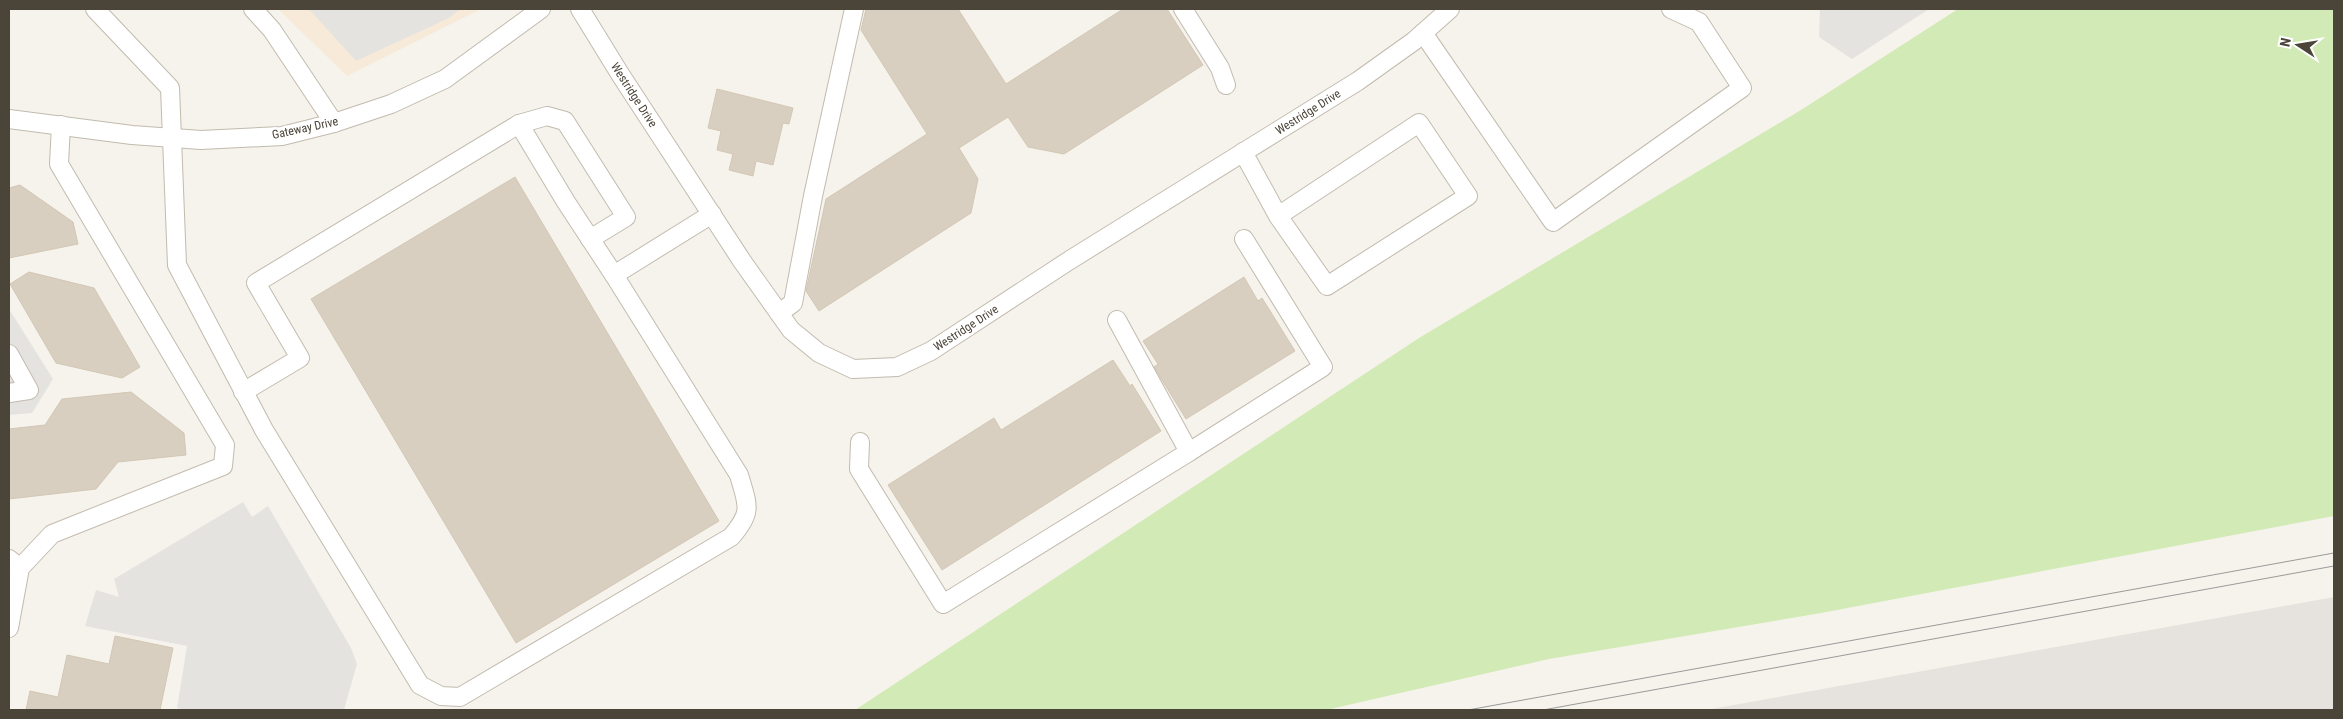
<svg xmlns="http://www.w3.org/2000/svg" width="2343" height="719" viewBox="0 0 2343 719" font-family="'Roboto Condensed',sans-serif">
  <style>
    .commercial { fill: #f7ead8 }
    .industrial { fill: #e6e2dd }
    .green { fill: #d2eab5 }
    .parking { fill: #e5e3e0 }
    .building { fill: #d8cfc1; stroke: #d3c7b4 }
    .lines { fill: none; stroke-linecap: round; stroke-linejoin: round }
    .minor-casing { stroke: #c2bbae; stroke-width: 20 }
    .minor { stroke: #fff; stroke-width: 18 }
    .tram { stroke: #9a9a9a; stroke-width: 1 }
    .labels { text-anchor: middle; stroke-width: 5; stroke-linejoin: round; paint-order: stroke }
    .street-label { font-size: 12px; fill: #4b4439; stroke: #fff }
  </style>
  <rect width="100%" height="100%" fill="#f6f3ec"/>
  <path class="commercial" d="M278,9H481L347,76Z"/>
  <path class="industrial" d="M2334,597V710H1706Z"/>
  <path class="green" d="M1958,9H2334V516L1821,613L1549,659L1326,710H855L1419,338L1801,110Z"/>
  <g class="parking">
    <path d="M309,9H460L449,18L356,61Z"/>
    <path d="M1820,9H1929L1852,59L1819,37Z"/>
    <path d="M9,309L53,379L32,413L9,415Z"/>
    <path d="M243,502L252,517L268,506L351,648L357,664L344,710H185L177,708L187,646L85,626L96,590L119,597L114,579Z"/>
  </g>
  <g class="building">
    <path d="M866,9H958L1006,84L1123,9H1167L1203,65L1064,154L1028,147L1008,117L959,148L978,179L971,213L819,311L806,291L826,199L927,134L861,30Z"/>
    <path d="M717,89L793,108L789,124L783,123L773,165L756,161L753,176L729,170L733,154L717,150L721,131L708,128Z"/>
    <path d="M515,177L719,521L516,643L311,299Z"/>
    <path d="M20,185L73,222L78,244L9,258V188Z"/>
    <path d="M29,272L94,288L140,367L122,378L56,363L10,284Z"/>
    <path d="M1244,277L1258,301L1262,298L1295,351L1186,419L1154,367L1158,364L1143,341Z"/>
    <path d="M1113,360L1130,386L1132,384L1161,431L942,570L888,485L994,418L1001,430Z"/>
    <path d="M131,392L184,433L186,455L118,462L96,489L9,499V429L45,425L62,399Z"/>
    <path d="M115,636L173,648L160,710H26L30,691L58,697L67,655L109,664Z"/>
  </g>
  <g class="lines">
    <g class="minor-casing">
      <g id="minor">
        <path d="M95,9L170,88L177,265L264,430L420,685L441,696L460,697L731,537C753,512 748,506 739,475L614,275L712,214"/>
        <path d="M253,9L272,30L334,123"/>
        <path d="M580,9L620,74L742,261L791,330L819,353L853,369L897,367L931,351L1070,260L1358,81L1414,41L1450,9"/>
        <path d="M1183,9L1220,68L1226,85"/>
        <path d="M1423,33L1553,222L1742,88L1699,22L1671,9"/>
        <path d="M9,119L132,135L201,140L282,136L334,123L391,104L445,79L541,9"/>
        <path d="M519,124L547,116L565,121L626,217L590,239"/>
        <path d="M1243,152L1278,216L1327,286L1468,196L1419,123L1278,216"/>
        <path d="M779,313L793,303L813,196L854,9"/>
        <path d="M9,354L29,390L9,393"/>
        <path d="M243,392L300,358L256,283L519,124L566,202L614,275"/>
        <path d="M860,442L859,469L943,604L1189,452L1117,320"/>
        <path d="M1189,452L1323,367L1244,239"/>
        <path d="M9,559L20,568"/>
        <path d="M9,628L20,568L52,534L223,466L225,445L59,164L61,125"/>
      </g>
    </g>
    <use href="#minor" class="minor"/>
    <g class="tram">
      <path d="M1468,710L2334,553"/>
      <path d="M1543,710L2334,566"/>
    </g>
  </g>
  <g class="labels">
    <g class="street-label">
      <text transform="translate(634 95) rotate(57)" y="4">Westridge Drive</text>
      <text transform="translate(1308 112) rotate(-32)" y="4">Westridge Drive</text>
      <text transform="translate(305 128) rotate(-12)" y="4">Gateway Drive</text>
      <text transform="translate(966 328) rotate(-33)" y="4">Westridge Drive</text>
    </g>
  </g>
  <rect width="2343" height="719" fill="none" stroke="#4b4439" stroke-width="20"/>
  <g transform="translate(2298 45) rotate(282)" stroke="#ffffff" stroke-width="4" paint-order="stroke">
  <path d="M0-4L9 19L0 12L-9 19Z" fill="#4b4439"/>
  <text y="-8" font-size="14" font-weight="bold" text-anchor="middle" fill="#4b4439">N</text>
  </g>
</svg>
